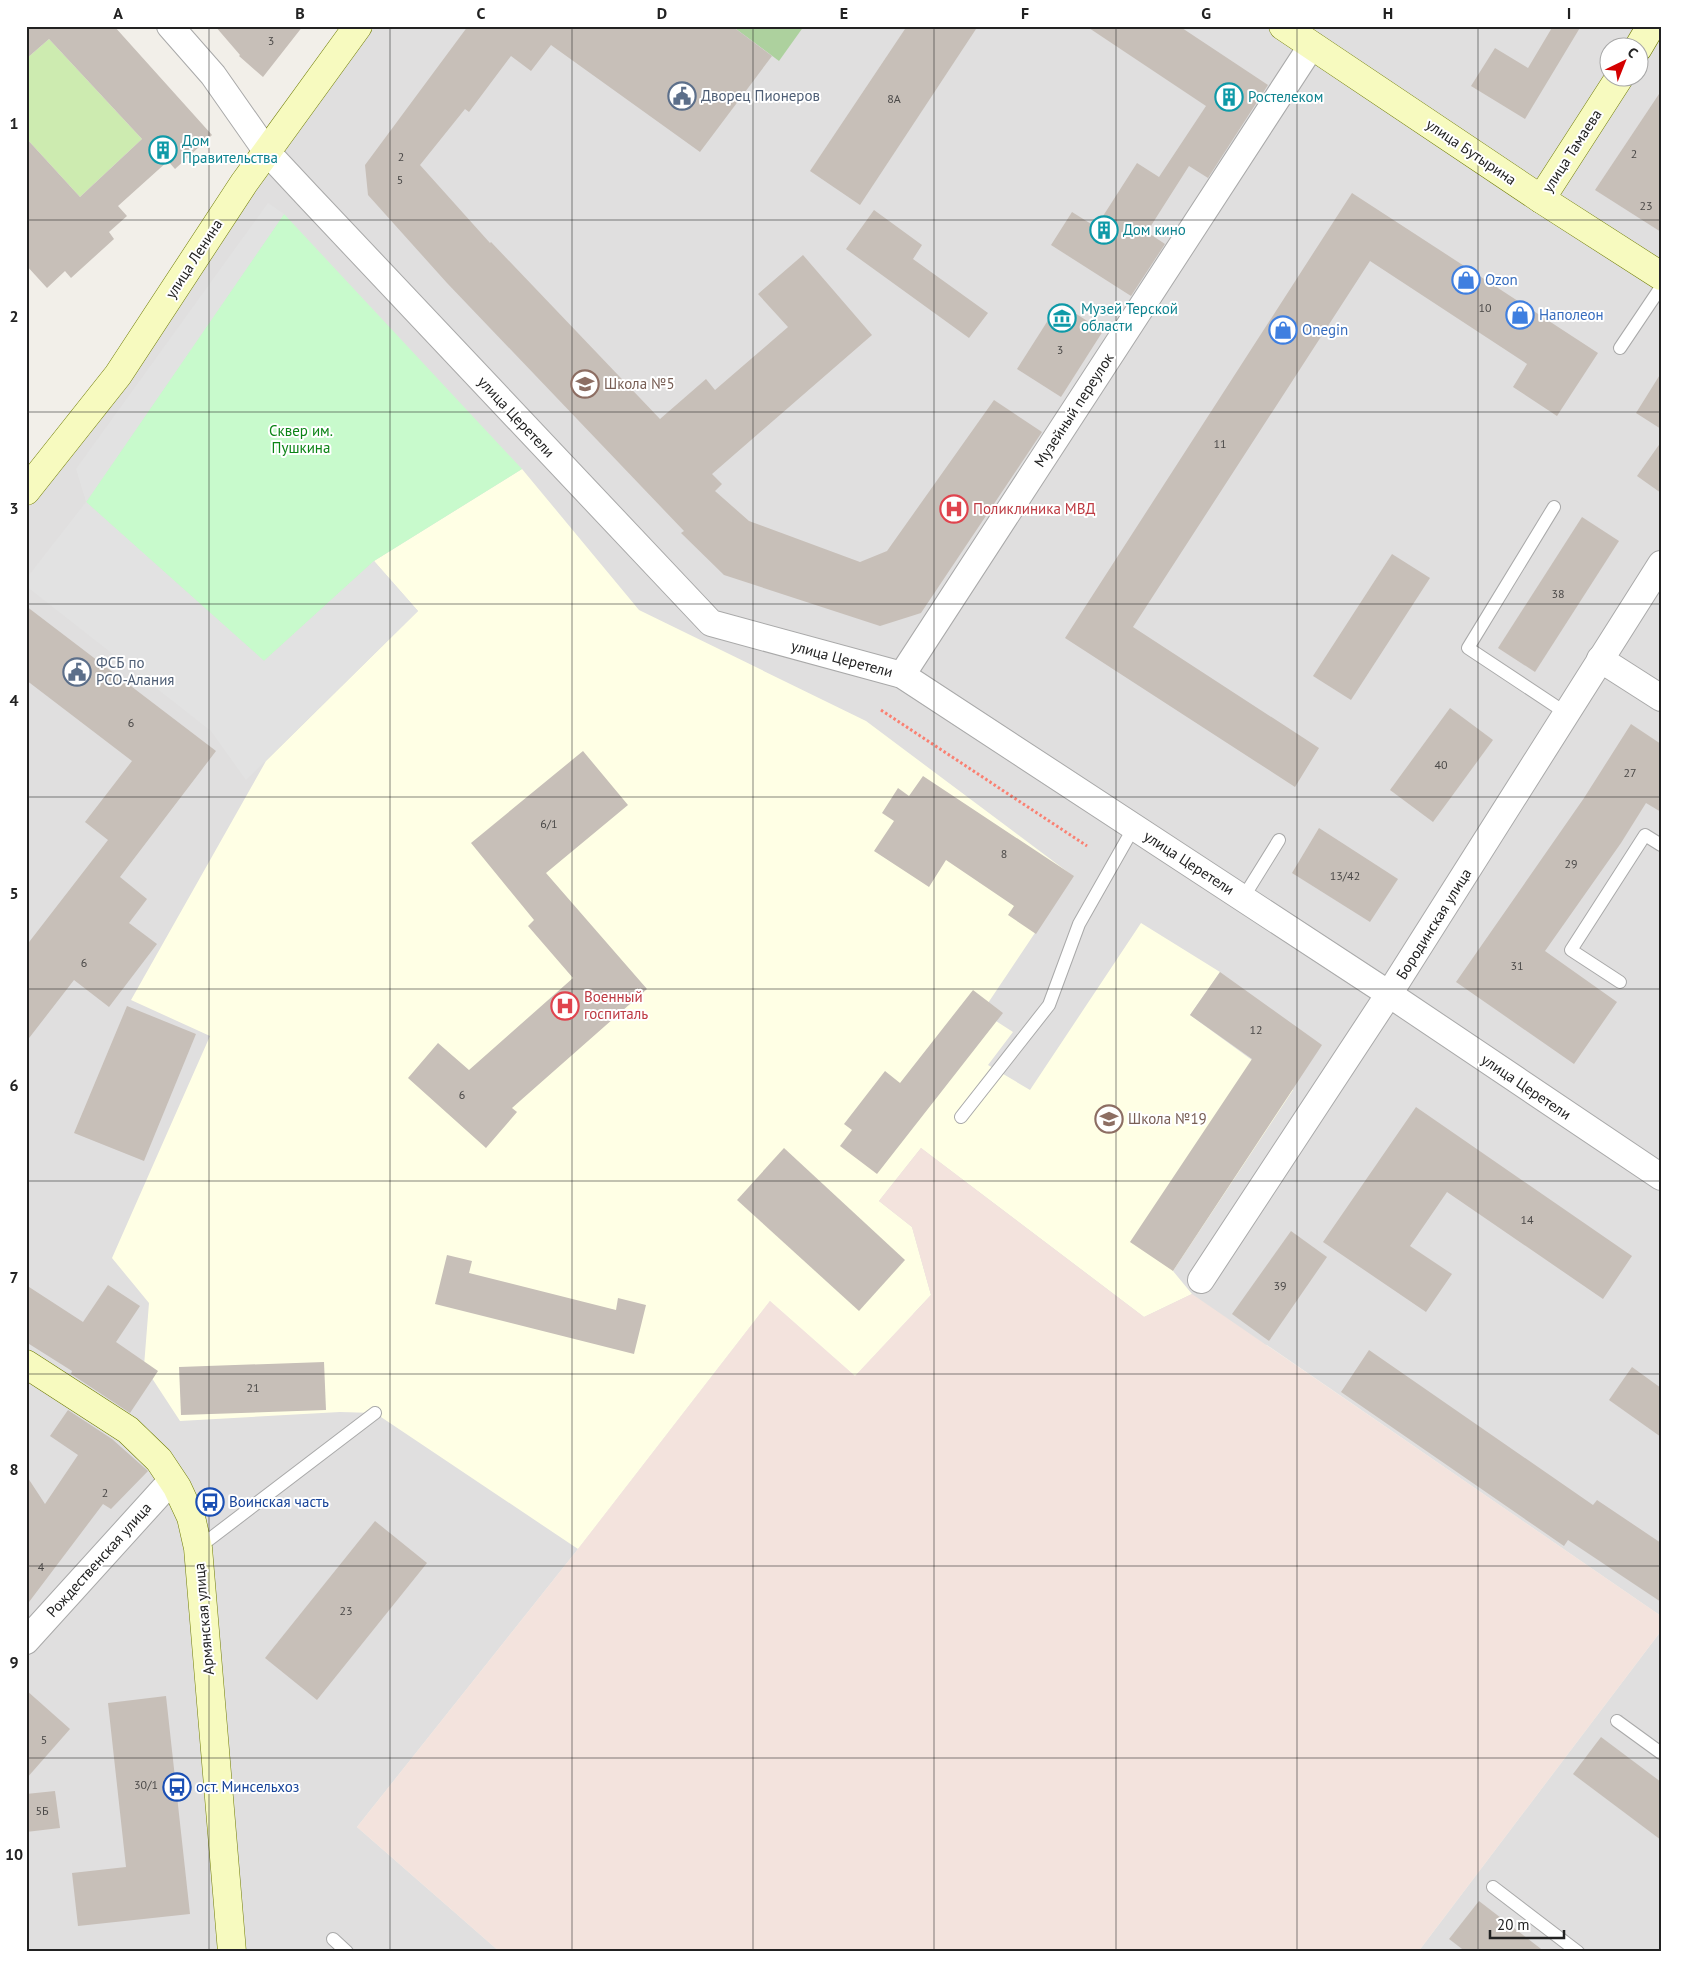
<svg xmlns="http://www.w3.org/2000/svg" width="1687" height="1978" viewBox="0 0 1687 1978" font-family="'PT Sans',sans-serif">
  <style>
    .residential { fill: #e0dfdf; fill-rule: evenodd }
    .education { fill: #ffffe5 }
    .military { fill: #f3e3dd }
    .grass { fill: #cdebb0 }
    .forest { fill: #add19e }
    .park { fill: #c8facc }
    .parking { fill: #e2e2e2 }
    .building { fill: #c7bfb8 }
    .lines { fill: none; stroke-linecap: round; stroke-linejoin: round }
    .lane-casing { stroke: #a9a9a9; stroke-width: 14 }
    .street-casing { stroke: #a9a9a9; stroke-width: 28 }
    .secondary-casing { stroke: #707d05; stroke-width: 29 }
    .path { stroke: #fa8072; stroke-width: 3; stroke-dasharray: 2.5 2.5; stroke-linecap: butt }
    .lane { stroke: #fff; stroke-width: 12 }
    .street { stroke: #fff; stroke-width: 26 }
    .secondary { stroke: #f7fabf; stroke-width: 28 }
    .grid { fill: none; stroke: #222; stroke-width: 1; stroke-opacity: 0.55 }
    .labels { text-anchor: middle; stroke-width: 4; stroke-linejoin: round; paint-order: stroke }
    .number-label { font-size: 12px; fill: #4b4948 }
    .service-label { font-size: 15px; fill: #4e5e75; stroke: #fff; text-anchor: start }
    .culture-label { font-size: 15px; fill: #0d838f; stroke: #fff; text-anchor: start }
    .street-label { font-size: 15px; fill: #222; stroke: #fff }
    .shop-label { font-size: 15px; fill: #366cbe; stroke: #fff; text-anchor: start }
    .education-label { font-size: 15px; fill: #785e54; stroke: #fff; text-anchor: start }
    .park-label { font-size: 15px; fill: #0c8416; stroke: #fff }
    .health-label { font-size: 15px; fill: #be3a42; stroke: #fff; text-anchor: start }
    .transit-label { font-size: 15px; fill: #164399; stroke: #fff; text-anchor: start }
    .neatline { fill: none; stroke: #222; stroke-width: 2 }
    .grid-label { font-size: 16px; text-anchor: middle; font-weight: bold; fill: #222 }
  </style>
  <rect width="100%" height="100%" fill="#f2efe9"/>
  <g class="residential">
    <path d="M358,26H1661V1616L1267,1345L770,1301L578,1549L357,1827L500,1952H26V491ZM1610,48H1640V78H1610Z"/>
    <path d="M1661,1631V1952H1418Z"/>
  </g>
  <path class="education" d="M522,469L639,610L866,721L1073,876L982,1012L1013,1032L988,1065L1030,1090L1141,923L1220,972L1190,1015L1293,1090L1173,1271L1192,1294L1144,1317L921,1148L879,1201L912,1227L931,1295L855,1376L770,1301L578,1549L375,1413L340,1412L180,1421L144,1366L149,1303L112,1258L210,1036L131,1000L266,761L418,611L374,561Z"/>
  <path class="military" d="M921,1148L1144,1317L1192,1294L1661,1616V1631L1418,1952H500L357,1827L578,1549L770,1301L855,1376L931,1295L912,1227L879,1201Z"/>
  <path class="grass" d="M49,39L142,139L80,197L26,138V59Z"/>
  <path class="forest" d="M732,26H804L779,61Z"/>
  <path class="park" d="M284,214L522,469L374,561L264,661L86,502Z"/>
  <path class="parking" d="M268,203L284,214L86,502L264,661L374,561L418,611L246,780L211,731L26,586V579L86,502L76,469Z"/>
  <g class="building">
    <path d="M26,26H114L212,135L175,169L168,161L118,206L127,216L109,232L114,239L71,278L65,271L47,288L26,265V138L80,197L142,139L49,39L26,59Z"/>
    <path d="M215,26H303L263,77L239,56L240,55Z"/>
    <path d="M468,26H732L772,56L700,152L551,45L531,71L511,56L469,112L465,109L420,165L490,243L491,242L660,419L706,379L715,390L788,327L758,294L803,255L872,335L712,474L722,484L715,491L749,521L860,562L887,551L994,400L1042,432L921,613L880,626L724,575L681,533L684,531L447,283L368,195L365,165Z"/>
    <path d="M907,26H978L860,205L810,171Z"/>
    <path d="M1086,26H1179L1268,85L1208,178L1189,166L1147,232L1165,244L1131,296L1051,245L1072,212L1096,227L1137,163L1159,177L1206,106Z"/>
    <path d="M1553,26H1581L1525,119L1471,86L1495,48L1528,68Z"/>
    <path d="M1661,91V232L1595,190Z"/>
    <path d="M1352,193L1598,353L1557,416L1513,387L1527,364L1370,261L1133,627L1319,748L1295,787L1065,638Z"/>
    <path d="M874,210L922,245L913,259L988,313L969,338L846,249Z"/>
    <path d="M1059,303L1103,331L1061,397L1017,369Z"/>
    <path d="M1661,373V429L1636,413Z"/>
    <path d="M1661,442V493L1637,476Z"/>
    <path d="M1582,517L1619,541L1535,672L1498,648Z"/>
    <path d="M1392,554L1430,578L1351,700L1313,676Z"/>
    <path d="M26,606L216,751L120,877L147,899L129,923L157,944L109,1007L74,980L26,1042V946L108,840L85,822L132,761L26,680Z"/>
    <path d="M1450,708L1493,740L1433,822L1390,790Z"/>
    <path d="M1631,724L1661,744V812L1646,803L1621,843L1545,951L1617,1002L1574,1064L1456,982L1584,798Z"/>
    <path d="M583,751L628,805L546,873L647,989L512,1108L517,1112L486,1148L408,1078L438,1043L469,1070L573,978L528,926L534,920L471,843Z"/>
    <path d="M923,776L1074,876L1036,934L1008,915L1014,906L946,860L929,887L874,851L894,821L882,813L898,788L909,796Z"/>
    <path d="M1319,828L1398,879L1370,922L1292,873Z"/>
    <path d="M1220,972L1322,1045L1173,1271L1130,1242L1252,1059L1190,1015Z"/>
    <path d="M973,990L1003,1013L877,1174L840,1146L852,1130L844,1124L885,1071L900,1083Z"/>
    <path d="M127,1006L196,1034L144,1161L74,1133Z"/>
    <path d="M1416,1107L1632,1256L1603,1299L1447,1192L1410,1246L1452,1274L1426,1312L1323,1242Z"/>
    <path d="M784,1148L905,1260L859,1311L737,1200Z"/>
    <path d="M1291,1231L1327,1257L1269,1341L1232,1314Z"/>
    <path d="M447,1255L472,1261L469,1273L616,1310L618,1298L646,1305L634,1354L435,1304Z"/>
    <path d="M26,1285L83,1322L108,1285L140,1306L116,1342L158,1371L130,1413L71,1374L72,1371L26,1342Z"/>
    <path d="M1369,1350L1593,1505L1597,1500L1661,1543V1602L1568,1540L1564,1546L1341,1392Z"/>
    <path d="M324,1362L326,1410L181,1415L179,1367Z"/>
    <path d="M1632,1367L1661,1388V1437L1609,1400Z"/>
    <path d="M68,1410L112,1439L148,1471L111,1509L103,1504L26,1606V1475L45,1504L78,1455L50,1436Z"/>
    <path d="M375,1521L427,1563L317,1700L265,1658Z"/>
    <path d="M26,1690L70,1729L26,1779Z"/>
    <path d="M166,1696L190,1914L78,1926L72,1873L126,1867L108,1703Z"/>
    <path d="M1601,1737L1661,1782V1840L1573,1774Z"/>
    <path d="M55,1791L60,1828L26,1832V1794Z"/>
    <path d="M1479,1901L1545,1952H1466L1449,1939Z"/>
  </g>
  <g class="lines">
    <g class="lane-casing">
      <g id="lane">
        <path d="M1620,348L1661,287"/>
        <path d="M1554,507L1468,648L1566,713"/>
        <path d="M1243,898L1279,840"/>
        <path d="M1620,982L1571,950L1645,835L1661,845"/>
        <path d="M961,1117L1049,1005L1079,924L1134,827"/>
        <path d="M198,1548L375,1413"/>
        <path d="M1617,1721L1661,1753"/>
        <path d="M1493,1887L1578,1952"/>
        <path d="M333,1939L347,1952"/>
      </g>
    </g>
    <g class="street-casing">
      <g id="street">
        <path d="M170,26L213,75L267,152L309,197L711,623L902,675L1389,994L1661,1177"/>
        <path d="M1600,659L1661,698"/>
        <path d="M902,675L1312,45"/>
        <path d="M1201,1280L1389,994L1661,564"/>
        <path d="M26,1641L172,1480"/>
      </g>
    </g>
    <g class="secondary-casing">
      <g id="secondary">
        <path d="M1283,26L1541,199L1661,276"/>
        <path d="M1638,48L1651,26"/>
        <path d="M1541,199L1619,78"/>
        <path d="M26,491L118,375L244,183L358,26"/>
        <path d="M26,1364L128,1430L159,1460L177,1487L191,1517L198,1548L232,1952"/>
      </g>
    </g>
    <path class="path" d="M881,710L1087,846"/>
    <use href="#lane" class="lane"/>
    <use href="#street" class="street"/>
    <use href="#secondary" class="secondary"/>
  </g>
  <path class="grid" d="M209,26V1952M390,26V1952M572,26V1952M753,26V1952M934,26V1952M1116,26V1952M1297,26V1952M1478,26V1952M26,220H1661M26,412H1661M26,604H1661M26,797H1661M26,989H1661M26,1181H1661M26,1374H1661M26,1566H1661M26,1758H1661"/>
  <defs>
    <g id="civic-ring" transform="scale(1.4375)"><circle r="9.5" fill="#fff" stroke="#5c6f8a" stroke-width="1.5"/><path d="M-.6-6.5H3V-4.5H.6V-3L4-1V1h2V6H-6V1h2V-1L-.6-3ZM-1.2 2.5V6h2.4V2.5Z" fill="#5c6f8a"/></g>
    <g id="building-ring" transform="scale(1.4375)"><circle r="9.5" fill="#fff" stroke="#0f9aa8" stroke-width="1.5"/><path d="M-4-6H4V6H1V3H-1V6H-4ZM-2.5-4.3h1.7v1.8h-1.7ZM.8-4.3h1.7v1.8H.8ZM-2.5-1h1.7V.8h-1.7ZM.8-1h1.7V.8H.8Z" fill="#0f9aa8"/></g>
    <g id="shop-ring" transform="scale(1.4375)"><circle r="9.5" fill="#fff" stroke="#3f7fe0" stroke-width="1.5"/><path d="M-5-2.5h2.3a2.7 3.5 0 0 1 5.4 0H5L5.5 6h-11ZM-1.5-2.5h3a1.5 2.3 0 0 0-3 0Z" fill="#3f7fe0"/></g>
    <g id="museum-ring" transform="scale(1.4375)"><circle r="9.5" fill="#fff" stroke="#0f9aa8" stroke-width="1.5"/><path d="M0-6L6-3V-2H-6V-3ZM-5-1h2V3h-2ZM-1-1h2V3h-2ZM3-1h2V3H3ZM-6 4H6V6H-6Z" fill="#0f9aa8"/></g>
    <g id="school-ring" transform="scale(1.4375)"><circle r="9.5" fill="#fff" stroke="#8d6e63" stroke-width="1.5"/><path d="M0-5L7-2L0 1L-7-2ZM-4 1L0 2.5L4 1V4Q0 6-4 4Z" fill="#8d6e63"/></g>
    <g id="hospital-ring" transform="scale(1.4375)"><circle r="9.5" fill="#fff" stroke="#e0444e" stroke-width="1.5"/><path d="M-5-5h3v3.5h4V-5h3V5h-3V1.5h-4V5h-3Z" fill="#e0444e"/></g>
    <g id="bus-ring" transform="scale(1.4375)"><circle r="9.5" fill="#fff" stroke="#1a4fb4" stroke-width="1.5"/><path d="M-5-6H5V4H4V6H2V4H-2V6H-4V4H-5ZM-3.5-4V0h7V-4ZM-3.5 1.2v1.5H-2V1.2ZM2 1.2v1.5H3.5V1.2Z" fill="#1a4fb4"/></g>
  </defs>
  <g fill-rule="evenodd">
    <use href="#civic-ring" x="682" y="96"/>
    <use href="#building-ring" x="1229" y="97"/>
    <use href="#building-ring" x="163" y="150"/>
    <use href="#building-ring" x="1104" y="230"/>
    <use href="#shop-ring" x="1466" y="280"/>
    <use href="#shop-ring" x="1520" y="315"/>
    <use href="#museum-ring" x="1062" y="318"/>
    <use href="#shop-ring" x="1283" y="330"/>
    <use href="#school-ring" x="585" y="384"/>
    <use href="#hospital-ring" x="954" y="509"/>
    <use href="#civic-ring" x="77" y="672"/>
    <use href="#hospital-ring" x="565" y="1006"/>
    <use href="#school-ring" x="1109" y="1119"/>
    <use href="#bus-ring" x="210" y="1502"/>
    <use href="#bus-ring" x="177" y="1787"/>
  </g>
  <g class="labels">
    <g class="number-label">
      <text x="271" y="45">3</text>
      <text x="894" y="103">8А</text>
      <text x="1634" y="158">2</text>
      <text x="401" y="161">2</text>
      <text x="400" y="184">5</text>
      <text x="1646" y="210">23</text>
      <text x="1485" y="312">10</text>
      <text x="1060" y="354">3</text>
      <text x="1220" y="448">11</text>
      <text x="1558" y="598">38</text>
      <text x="131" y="727">6</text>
      <text x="1441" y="769">40</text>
      <text x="1630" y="777">27</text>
      <text x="549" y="828">6/1</text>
      <text x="1004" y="858">8</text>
      <text x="1571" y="868">29</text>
      <text x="1345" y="880">13/42</text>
      <text x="84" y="967">6</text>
      <text x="1517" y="970">31</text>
      <text x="1256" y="1034">12</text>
      <text x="462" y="1099">6</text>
      <text x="1527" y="1224">14</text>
      <text x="1280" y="1290">39</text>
      <text x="253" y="1392">21</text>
      <text x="105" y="1497">2</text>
      <text x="41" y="1571">4</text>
      <text x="346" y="1615">23</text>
      <text x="44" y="1744">5</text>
      <text x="146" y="1789">30/1</text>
      <text x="42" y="1815">5Б</text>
    </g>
    <g class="service-label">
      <text x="701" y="101">Дворец Пионеров</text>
      <text x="96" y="668">ФСБ по<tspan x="96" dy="17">РСО-Алания</tspan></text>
    </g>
    <g class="culture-label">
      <text x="1248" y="102">Ростелеком</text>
      <text x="182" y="146">Дом<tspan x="182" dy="17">Правительства</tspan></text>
      <text x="1123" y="235">Дом кино</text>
      <text x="1081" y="314">Музей Терской<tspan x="1081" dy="17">области</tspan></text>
    </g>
    <g class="street-label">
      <text transform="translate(1572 151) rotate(-57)" y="5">улица Тамаева</text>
      <text transform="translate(1471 152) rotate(34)" y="5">улица Бутырина</text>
      <text transform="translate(194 259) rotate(-57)" y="5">улица Ленина</text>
      <text transform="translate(1074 410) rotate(-57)" y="5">Музейный переулок</text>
      <text transform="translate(516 417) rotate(47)" y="5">улица Церетели</text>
      <text transform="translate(842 659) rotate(15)" y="5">улица Церетели</text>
      <text transform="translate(1189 863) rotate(33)" y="5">улица Церетели</text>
      <text transform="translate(1434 924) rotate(-58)" y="5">Бородинская улица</text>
      <text transform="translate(1526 1087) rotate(34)" y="5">улица Церетели</text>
      <text transform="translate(99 1560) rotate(-48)" y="5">Рождественская улица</text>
      <text transform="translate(204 1619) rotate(-95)" y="5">Армянская улица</text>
    </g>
    <g class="shop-label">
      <text x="1485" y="285">Ozon</text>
      <text x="1539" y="320">Наполеон</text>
      <text x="1302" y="335">Onegin</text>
    </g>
    <g class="education-label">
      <text x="604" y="389">Школа №5</text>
      <text x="1128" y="1124">Школа №19</text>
    </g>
    <g class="park-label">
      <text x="301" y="436">Сквер им.<tspan x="301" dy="17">Пушкина</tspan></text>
    </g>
    <g class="health-label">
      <text x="973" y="514">Поликлиника МВД</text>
      <text x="584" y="1002">Военный<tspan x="584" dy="17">госпиталь</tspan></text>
    </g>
    <g class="transit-label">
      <text x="229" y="1507">Воинская часть</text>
      <text x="196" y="1792">ост. Минсельхоз</text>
    </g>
  </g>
  <rect width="1687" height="1978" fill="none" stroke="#ffffff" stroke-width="55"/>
  <g transform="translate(1624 62) rotate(43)"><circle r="24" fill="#ffffff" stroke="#a7a7a7"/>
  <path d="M0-4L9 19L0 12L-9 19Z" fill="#d40000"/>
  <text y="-8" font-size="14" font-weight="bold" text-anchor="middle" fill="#222222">С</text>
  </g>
  <path d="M1490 1930v8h74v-8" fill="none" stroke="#222222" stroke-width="2.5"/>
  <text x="1497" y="1930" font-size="15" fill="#222222" stroke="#ffffff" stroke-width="4" paint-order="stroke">20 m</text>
  <rect x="28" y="28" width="1632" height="1922" class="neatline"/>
  <g class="grid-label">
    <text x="118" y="19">A</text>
    <text x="300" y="19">B</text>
    <text x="481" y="19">C</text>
    <text x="662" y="19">D</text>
    <text x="844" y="19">E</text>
    <text x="1025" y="19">F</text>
    <text x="1206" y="19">G</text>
    <text x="1388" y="19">H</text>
    <text x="1569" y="19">I</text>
    <text x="14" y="129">1</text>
    <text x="14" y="322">2</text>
    <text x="14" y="514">3</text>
    <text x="14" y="706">4</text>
    <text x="14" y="899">5</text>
    <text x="14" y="1091">6</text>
    <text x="14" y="1283">7</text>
    <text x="14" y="1475">8</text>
    <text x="14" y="1668">9</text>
    <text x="14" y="1860">10</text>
  </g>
</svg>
